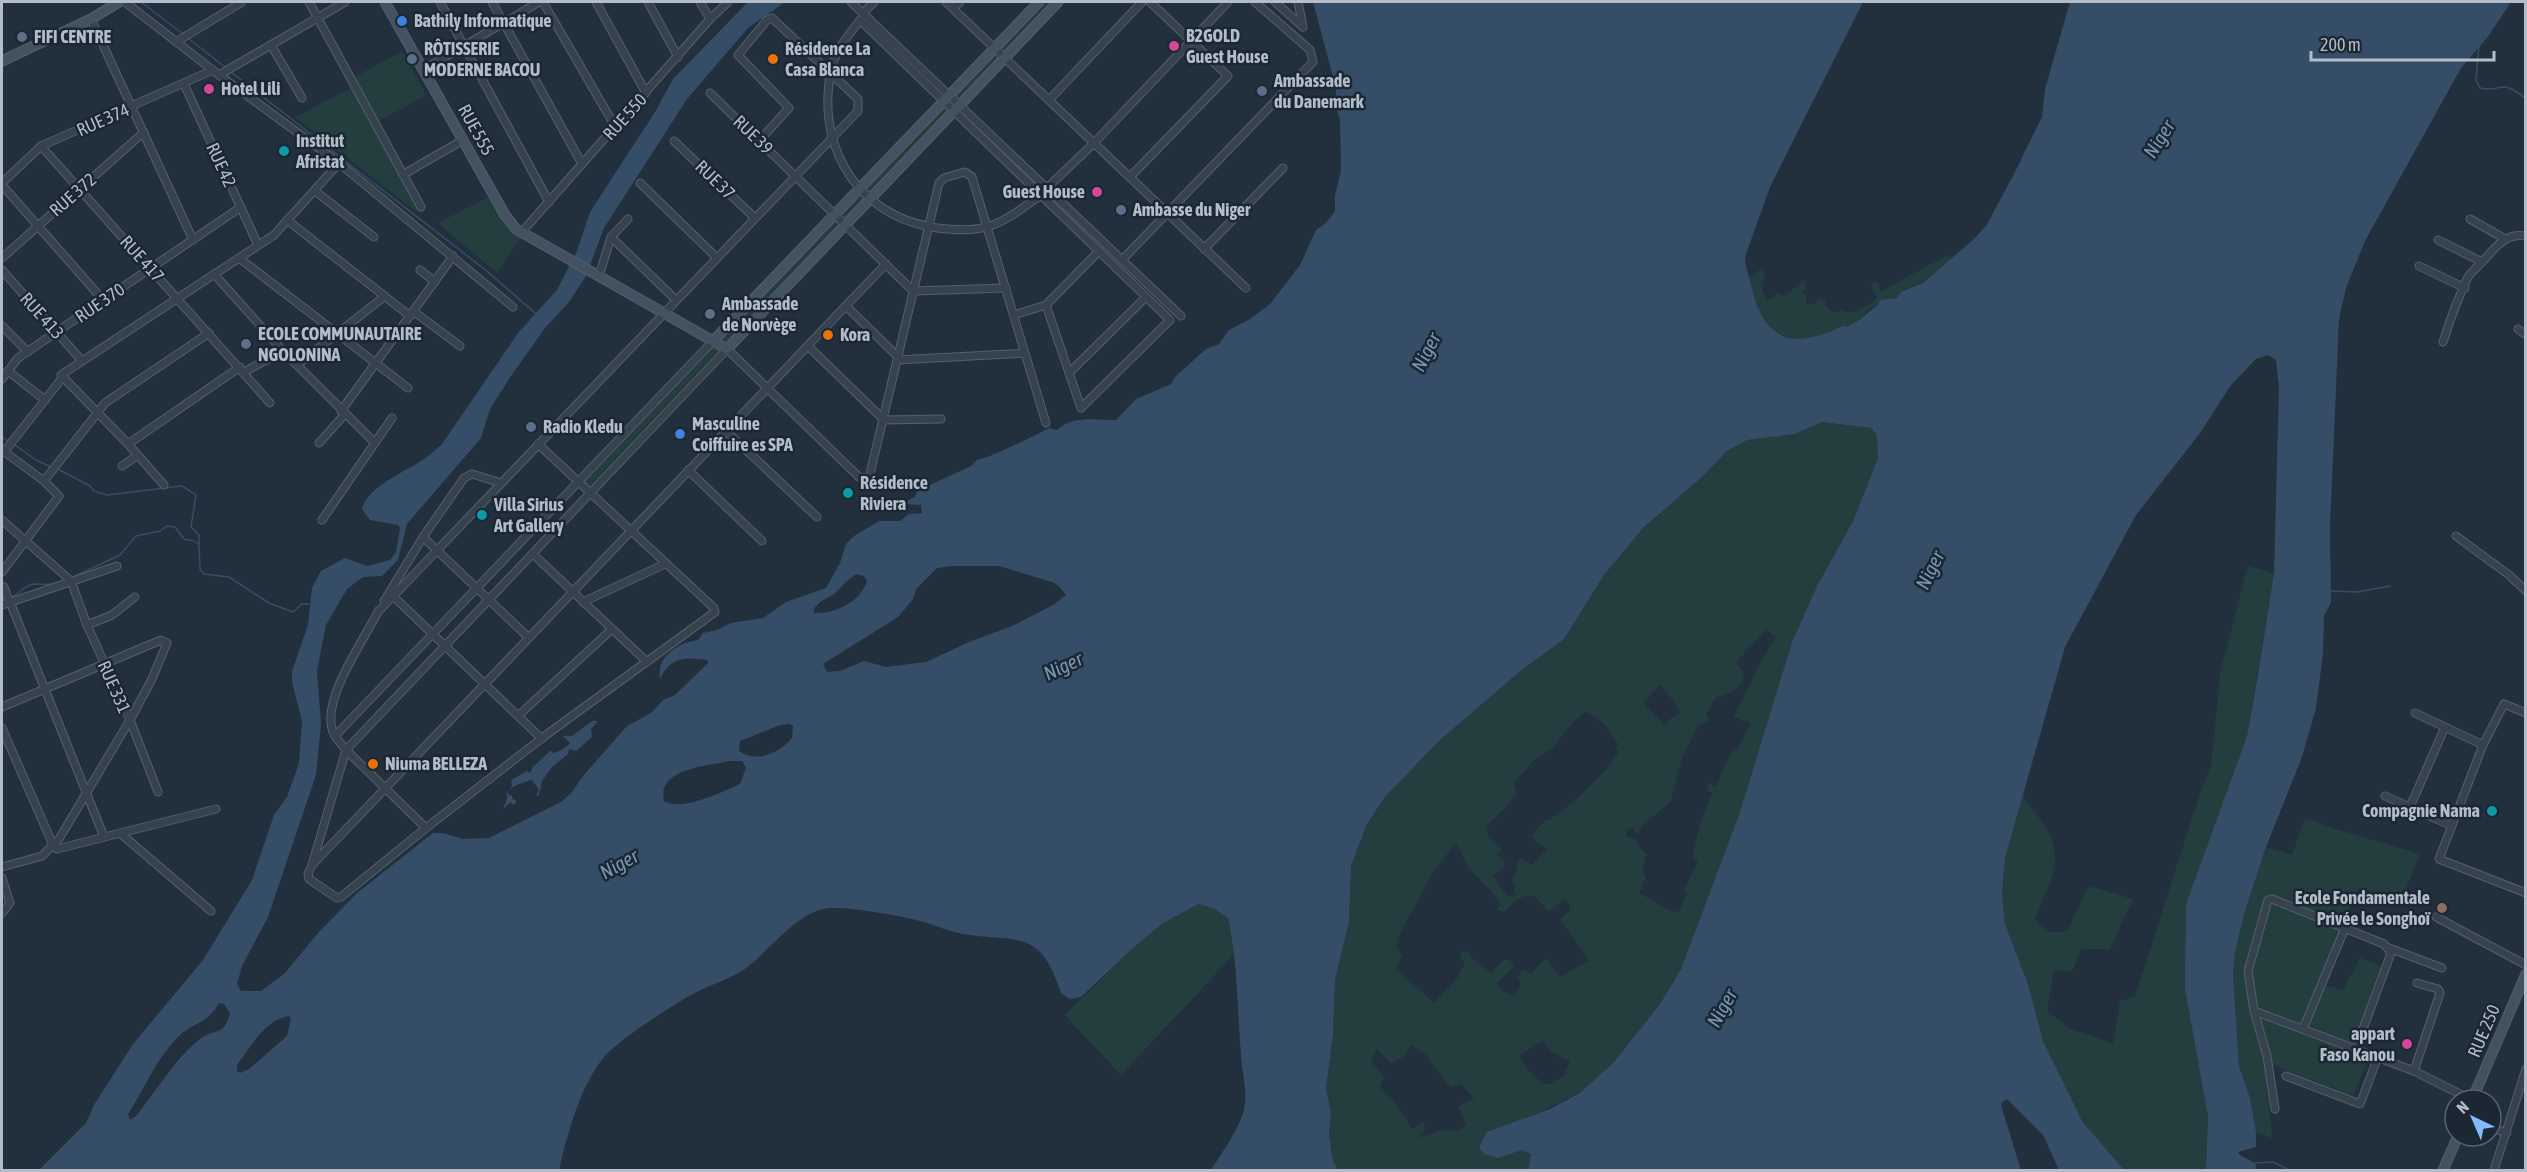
<svg xmlns="http://www.w3.org/2000/svg" width="2527" height="1172" viewBox="0 0 2527 1172" font-family="'Asap Condensed',sans-serif">
  <style>
    .green { fill: #243e3f; fill-rule: evenodd }
    .water { fill: #354d66; fill-rule: evenodd }
    .lines { fill: none; stroke-linecap: round; stroke-linejoin: round }
    .stream { stroke: #354d66; stroke-width: 1.5 }
    .street-casing { stroke: #54606c; stroke-width: 9 }
    .secondary-casing { stroke: #54606c; stroke-width: 11 }
    .street { stroke: #36424e; stroke-width: 7 }
    .secondary { stroke: #445161; stroke-width: 9 }
    .shop-dot { fill: #3f7fe0; stroke: #1b2733; stroke-width: 2 }
    .service-dot { fill: #5c6f8a; stroke: #1b2733; stroke-width: 2 }
    .hotel-dot { fill: #d1479c; stroke: #1b2733; stroke-width: 2 }
    .food-dot { fill: #e8710a; stroke: #1b2733; stroke-width: 2 }
    .culture-dot { fill: #0f9aa8; stroke: #1b2733; stroke-width: 2 }
    .education-dot { fill: #8d6e63; stroke: #1b2733; stroke-width: 2 }
    .labels { text-anchor: middle; stroke-width: 5; stroke-linejoin: round; paint-order: stroke }
    .poi-label { font-size: 18px; font-weight: bold; fill: #b2bdc9; stroke: #1b2733; text-anchor: start }
    .street-label { font-size: 18px; fill: #b2bdc9; stroke: #1b2733 }
    .water-label { font-size: 20px; font-style: italic; fill: #7895b2; stroke: #1b2733 }
  </style>
  <rect width="100%" height="100%" fill="#22303e"/>
  <g class="green">
    <path d="M1044,2H1051L586,489L580,484Z"/>
    <path d="M402,51L426,95L379,121L355,77Z"/>
    <path d="M353,87L419,210H414L295,117Z"/>
    <path d="M489,197L522,236L497,273L438,223Z"/>
    <path d="M1947,255L1954,256L1923,283L1904,290L1898,298L1880,300L1878,305L1869,309L1855,324L1847,327L1843,326C1820,336 1801,345 1778,333C1772,330 1767,327 1763,321C1755,309 1753,292 1749,277L1761,269L1765,277L1761,284L1766,300L1773,298L1776,293L1786,296L1803,280L1805,281V290L1800,292L1806,295V305L1814,304L1818,298L1825,301L1826,306L1833,312L1840,311L1841,308L1844,311L1856,312L1875,300L1877,297L1871,286L1873,282L1878,283L1880,291H1883Z"/>
    <path d="M1822,422L1872,428L1877,437L1878,458L1853,521L1817,586L1792,642L1739,815L1681,969L1660,1004L1614,1062L1580,1093L1525,1119L1498,1158L1522,1150L1532,1154L1528,1170H1338L1333,1162L1329,1135L1331,1112L1326,1088L1333,1035L1335,980L1349,922L1351,866L1367,824L1385,797L1439,741L1518,673L1564,639L1604,575L1643,528L1703,476L1727,451L1747,440L1795,434ZM1766,630L1776,637L1764,656L1734,717L1751,723L1737,751L1733,748L1716,787L1709,783L1707,790L1713,793C1702,814 1696,836 1693,859L1698,862L1684,889L1687,894L1679,911L1673,912L1639,893L1646,877L1642,871L1647,854L1641,850L1637,840L1626,836V831L1633,827L1637,834L1643,825L1671,801L1682,758L1698,726L1710,720L1706,715L1715,698C1730,693 1757,683 1736,664L1738,660ZM1660,685L1676,704L1680,712L1670,719L1666,726L1643,703ZM1585,712C1602,718 1608,729 1618,744L1616,749L1619,752C1600,780 1576,801 1549,820H1545L1531,837L1547,849L1532,865L1521,859L1515,867L1518,871L1512,879L1515,887L1514,891L1518,895L1507,896L1493,876L1504,867L1505,862L1496,854L1502,849L1488,835L1486,827L1506,807L1517,793L1514,783L1533,761L1553,748L1573,722ZM1455,843C1463,851 1462,859 1469,867C1479,880 1492,890 1501,904L1497,910L1505,912C1515,901 1520,894 1535,896L1549,912L1564,899L1570,906V910L1560,920L1590,961C1578,965 1569,974 1559,976L1546,958L1531,974L1522,969L1518,977L1521,984L1515,996L1501,991L1497,983L1515,965L1509,960H1504L1491,973L1475,961L1467,951H1462L1460,957L1465,962L1458,977L1434,1003L1395,968L1403,955L1396,948L1400,933L1431,876ZM1542,1040L1552,1052L1570,1062L1564,1076L1547,1085C1536,1079 1524,1068 1520,1056ZM1411,1046C1430,1051 1437,1073 1451,1087L1461,1084L1474,1098L1458,1107L1466,1124C1459,1133 1453,1130 1443,1130C1436,1131 1425,1136 1418,1138L1424,1132L1425,1124L1421,1123L1412,1129L1394,1101L1379,1086L1385,1077L1371,1062L1377,1049L1391,1064L1403,1057Z"/>
    <path d="M2248,566L2274,573L2247,736L2186,904L2208,1116L2206,1170H2124L2082,1121L2060,1078L2043,1041L2028,984L2005,924L2002,894L2005,858L2022,795C2031,808 2045,823 2051,838C2063,866 2045,893 2035,919C2042,930 2056,937 2068,929L2089,886L2133,899L2110,949H2081L2072,972L2054,969L2047,1011L2069,1028L2113,1044L2120,1001L2135,997L2194,812L2211,764L2221,669Z"/>
    <path d="M2305,818L2332,828L2420,854L2401,901L2359,887L2319,984L2343,990L2360,958L2381,966L2351,1051L2369,1058L2353,1096L2265,1062L2272,1138L2256,1132L2250,1098L2239,1066L2233,973L2235,952L2245,911L2266,847L2292,855Z"/>
    <path d="M1199,904L1214,909L1228,918L1236,952L1121,1075L1065,1015L1132,949L1163,923Z"/>
  </g>
  <g class="water">
    <path d="M748,2H785L748,28L687,99L604,228L586,276L569,302L545,328L511,376L490,409L481,438L407,524L398,560L382,576L363,577L347,589L326,625L317,671L321,724L316,775L268,917L242,966L237,984L241,991H261L285,973L318,933L357,893L433,833H443L463,839L489,838L561,802L572,792L583,776L627,726L651,713L663,700L675,695L708,663L707,660C683,657 671,657 660,679C656,657 679,642 698,640L703,633L717,630L731,623L763,618L786,602L826,588L840,563L846,544L854,536L879,521H900L909,514L922,513L921,505L907,504L908,500L915,497L917,491L971,466L977,460C985,460 1039,434 1049,428L1057,430C1072,415 1096,420 1116,420L1136,399L1171,384L1175,377L1206,349L1219,344L1229,330L1250,319L1270,304L1300,265L1316,230L1326,223L1335,211V196L1341,170L1340,120L1336,106V88L1313,2H1863L1770,187L1745,257C1745,268 1750,278 1752,289C1766,345 1796,348 1843,326L1847,327C1857,323 1868,312 1878,305L1880,300L1897,298L1901,292L1923,283L1974,239L1986,226L2014,174L2042,117L2045,89L2070,2H2511L2487,38L2461,68L2365,241L2346,288L2339,319L2330,527L2331,602L2324,616L2323,653L2316,708L2302,757L2266,847L2245,911L2235,952L2233,973L2239,1066L2250,1098L2256,1132V1147L2238,1152L2240,1155L2255,1163L2257,1170H2206L2208,1116L2185,989L2186,904L2247,736L2257,680L2274,573L2279,387L2276,360L2268,355L2256,359L2231,385L2200,433L2136,515L2065,647L2005,858L2002,894L2005,924L2028,984L2043,1041L2082,1121L2124,1170H2059L2043,1135L2007,1099L2002,1102L2001,1105L2021,1170H1528L1531,1154L1522,1150L1498,1158L1484,1154L1479,1147L1487,1132L1550,1109L1580,1093L1614,1062L1660,1004L1681,969L1739,815L1792,642L1817,586L1853,521L1878,458L1877,437L1872,428L1822,422L1795,434L1747,440L1727,451L1703,476L1643,528L1604,575L1564,639L1518,673L1439,741L1385,797L1367,824L1351,866L1349,922L1335,980L1333,1035L1326,1088L1331,1112L1329,1135L1333,1161L1338,1170H1211C1223,1151 1238,1131 1244,1110C1248,1093 1242,1072 1241,1055C1237,1009 1238,963 1228,918L1214,909L1199,904L1163,923L1132,949L1081,997L1070,999L1061,993C1040,928 1020,943 963,934C950,932 937,926 924,922C903,916 852,907 830,908C801,909 771,948 750,965C733,979 708,985 689,996C667,1009 620,1039 604,1057C579,1088 568,1133 559,1170H39L86,1123L94,1105L133,1044L203,960L252,880L274,815L287,797L299,763L302,721L292,682V671L308,625L312,588L321,571L345,558L367,566L390,560L396,552L400,528L398,525L370,520L362,509C368,486 405,472 424,459C430,455 436,449 442,444L518,333L557,290L577,251L590,212L655,112L673,79ZM951,566H999L1052,582L1059,586L1066,595L1053,605L1012,626L969,642L926,662L886,667L864,661L840,671L827,672L823,664L898,617L913,599L916,589L937,568ZM857,574L864,576L867,581C860,603 834,614 814,613V609C819,601 826,599 834,594C842,587 847,579 857,574ZM789,724L793,726L792,738C781,752 756,764 739,751L740,741L780,725ZM729,761H742L746,768L740,784C722,792 682,812 664,801C656,768 709,766 729,761ZM219,1003L224,1004L230,1013C224,1037 215,1028 200,1039C178,1055 154,1094 136,1116L130,1120L128,1114C145,1088 157,1057 180,1035C195,1022 208,1023 219,1003ZM289,1016L291,1018L287,1036L249,1069L240,1073L237,1071V1065C251,1047 264,1020 289,1016Z"/>
    <path d="M592,721H598L591,729L592,737L576,751L569,749L568,754L552,767L542,781L539,795L536,796L539,790L532,780C524,782 516,785 509,789L508,794L512,796L513,800L515,799L516,803L513,805L511,802L503,809L508,796L506,795L512,785L511,780L527,771L530,773L532,768L551,750L552,753C558,752 568,747 570,743L563,736H572Z"/>
  </g>
  <g class="lines">
    <g class="stream">
      <path d="M141,2L183,34"/>
      <path d="M189,39L225,67"/>
      <path d="M2479,45L2476,80L2480,88C2503,93 2500,77 2526,99"/>
      <path d="M231,72L488,272L535,313"/>
      <path d="M2,437L8,441"/>
      <path d="M15,445L36,460L51,467"/>
      <path d="M56,468L90,486L94,491L107,495L182,486L196,495L191,527L199,535V544"/>
      <path d="M71,578L120,555L136,536L160,531L167,526L175,527L184,539L194,541L199,545L200,569L204,574L229,577L269,603L293,612L302,604H309"/>
      <path d="M2330,591L2357,592L2390,586"/>
      <path d="M11,597C20,594 24,585 34,584C43,584 46,586 56,583"/>
      <path d="M2255,1163L2273,1162L2289,1170"/>
    </g>
    <g class="street-casing">
      <g id="street">
        <path d="M125,2L219,75L339,163L513,307"/>
        <path d="M309,2L421,207"/>
        <path d="M440,2L549,202"/>
        <path d="M492,2L582,164"/>
        <path d="M543,2L616,128"/>
        <path d="M596,2L646,93"/>
        <path d="M648,2L678,57"/>
        <path d="M700,2L710,19"/>
        <path d="M851,2L1181,316"/>
        <path d="M946,2L1246,288"/>
        <path d="M1275,2L1303,27"/>
        <path d="M1298,2L1303,27"/>
        <path d="M953,8L960,2"/>
        <path d="M863,13L874,2"/>
        <path d="M91,19L193,240"/>
        <path d="M176,42L242,2"/>
        <path d="M271,45L302,98"/>
        <path d="M423,70L539,2"/>
        <path d="M219,75L345,2"/>
        <path d="M184,84L258,245"/>
        <path d="M710,93L913,291L1006,288"/>
        <path d="M1049,100L1142,2"/>
        <path d="M674,141L755,218"/>
        <path d="M41,146L270,403"/>
        <path d="M404,174L463,140"/>
        <path d="M1130,177L1228,76L1150,2"/>
        <path d="M2,183L41,146L213,70"/>
        <path d="M640,183L717,258"/>
        <path d="M2,185L103,300"/>
        <path d="M1047,188L1094,143L1228,2"/>
        <path d="M315,191L374,237"/>
        <path d="M1041,195C1025,206 1008,220 990,226C971,232 950,230 931,227C852,213 813,138 833,63C838,47 850,33 860,20L1170,320L1081,408L1046,305"/>
        <path d="M2470,219L2505,239"/>
        <path d="M287,220L410,316"/>
        <path d="M521,233L710,19L728,2"/>
        <path d="M611,237L676,300"/>
        <path d="M2438,240L2482,262"/>
        <path d="M1204,249L1283,168"/>
        <path d="M2,258L144,132"/>
        <path d="M239,258L408,388"/>
        <path d="M1122,260L1313,62L1310,50L1255,2"/>
        <path d="M886,264C694,464 504,666 312,865L346,750L727,349L859,477L869,478L939,183L944,178L965,172L972,177L1046,423"/>
        <path d="M2419,266L2465,288"/>
        <path d="M2,270L82,361"/>
        <path d="M420,270L435,282"/>
        <path d="M214,274L283,351L375,443"/>
        <path d="M599,276L611,237L628,219"/>
        <path d="M846,306L898,357"/>
        <path d="M413,311L460,346"/>
        <path d="M1014,315L1046,305L1099,251"/>
        <path d="M2,326L28,352"/>
        <path d="M2518,329L2526,335"/>
        <path d="M2443,342C2450,320 2458,298 2468,277C2471,272 2477,268 2481,263C2494,250 2504,232 2526,236"/>
        <path d="M808,346L884,420L941,419"/>
        <path d="M897,360L1025,353"/>
        <path d="M297,365L385,296"/>
        <path d="M8,371L45,400"/>
        <path d="M244,372L283,351"/>
        <path d="M1069,373L1146,297"/>
        <path d="M2,379L18,358L241,207"/>
        <path d="M341,411L453,256"/>
        <path d="M726,431L817,517"/>
        <path d="M319,443L345,414"/>
        <path d="M128,444L240,367"/>
        <path d="M2,450L44,481L59,496L2,572"/>
        <path d="M4,452L63,377"/>
        <path d="M122,466L138,455"/>
        <path d="M688,470L762,541"/>
        <path d="M44,481L105,403L209,333"/>
        <path d="M164,485L128,444L61,375L274,235L339,163"/>
        <path d="M2,520L71,581L87,625L130,720L158,792"/>
        <path d="M322,520L392,418"/>
        <path d="M2456,536L2509,575L2526,591"/>
        <path d="M423,537L528,637"/>
        <path d="M533,554L647,662"/>
        <path d="M4,587L9,602"/>
        <path d="M393,596L542,739"/>
        <path d="M384,601L423,537L464,478L472,474L501,483"/>
        <path d="M10,602L104,837"/>
        <path d="M583,602L665,564"/>
        <path d="M2,605L117,566"/>
        <path d="M379,610C364,639 328,691 331,722C331,733 339,742 346,750L426,828"/>
        <path d="M377,613L858,111V99L772,18L767,20L738,55L789,108L759,141"/>
        <path d="M87,625L112,615L135,597"/>
        <path d="M2,707L161,640L167,643L151,681L130,720L59,839L42,856L2,867"/>
        <path d="M2415,713L2483,745"/>
        <path d="M2526,713L2504,704L2483,745L2439,859L2526,893"/>
        <path d="M518,716L612,629"/>
        <path d="M2,728L53,845L57,849L216,809"/>
        <path d="M335,736L714,340"/>
        <path d="M2385,796L2452,826"/>
        <path d="M2410,807L2445,727"/>
        <path d="M120,833L211,911"/>
        <path d="M312,865L308,874L309,879L337,898L341,897L426,828L546,735L715,612L714,608L538,444"/>
        <path d="M2,878L10,903L2,913"/>
        <path d="M2436,917L2526,965"/>
        <path d="M2389,948L2442,968"/>
        <path d="M2254,1011L2414,1071L2472,1100"/>
        <path d="M2303,1029L2345,928"/>
        <path d="M2414,1071L2440,993L2438,989L2417,983"/>
        <path d="M2286,1076L2360,1104L2378,1057"/>
        <path d="M2275,1109L2267,1056L2254,1011L2248,971L2268,900L2272,899L2384,944L2391,953L2356,1048"/>
        <path d="M2491,1128L2507,1133"/>
        <path d="M2494,1170L2526,1069"/>
      </g>
    </g>
    <g class="secondary-casing">
      <g id="secondary">
        <path d="M385,2L505,215L516,229L727,349L1058,2"/>
        <path d="M2,61L91,19L119,2"/>
        <path d="M714,340L1039,2"/>
        <path d="M2472,1100L2526,974"/>
        <path d="M2443,1170L2458,1136"/>
      </g>
    </g>
    <use href="#street" class="street"/>
    <use href="#secondary" class="secondary"/>
  </g>
  <g class="shop-dot">
    <circle cx="402" cy="21" r="6"/>
    <circle cx="680" cy="434" r="6"/>
  </g>
  <g class="service-dot">
    <circle cx="22" cy="37" r="6"/>
    <circle cx="412" cy="59" r="6"/>
    <circle cx="1262" cy="91" r="6"/>
    <circle cx="1121" cy="210" r="6"/>
    <circle cx="710" cy="314" r="6"/>
    <circle cx="246" cy="344" r="6"/>
    <circle cx="531" cy="427" r="6"/>
  </g>
  <g class="hotel-dot">
    <circle cx="1174" cy="46" r="6"/>
    <circle cx="209" cy="89" r="6"/>
    <circle cx="1097" cy="192" r="6"/>
    <circle cx="2407" cy="1044" r="6"/>
  </g>
  <g class="food-dot">
    <circle cx="773" cy="59" r="6"/>
    <circle cx="828" cy="335" r="6"/>
    <circle cx="373" cy="764" r="6"/>
  </g>
  <g class="culture-dot">
    <circle cx="284" cy="151" r="6"/>
    <circle cx="848" cy="493" r="6"/>
    <circle cx="482" cy="515" r="6"/>
    <circle cx="2492" cy="811" r="6"/>
  </g>
  <circle class="education-dot" cx="2442" cy="908" r="6"/>
  <g class="labels">
    <g class="poi-label">
      <text x="414" y="27">Bathily Informatique</text>
      <text x="1186" y="42">B2GOLD<tspan x="1186" dy="21">Guest House</tspan></text>
      <text x="34" y="43">FIFI CENTRE</text>
      <text x="424" y="55">RÔTISSERIE<tspan x="424" dy="21">MODERNE BACOU</tspan></text>
      <text x="785" y="55">Résidence La<tspan x="785" dy="21">Casa Blanca</tspan></text>
      <text x="1274" y="87">Ambassade<tspan x="1274" dy="21">du Danemark</tspan></text>
      <text x="221" y="95">Hotel Lili</text>
      <text x="296" y="147">Institut<tspan x="296" dy="21">Afristat</tspan></text>
      <text x="1085" y="198" text-anchor="end">Guest House</text>
      <text x="1133" y="216">Ambasse du Niger</text>
      <text x="722" y="310">Ambassade<tspan x="722" dy="21">de Norvège</tspan></text>
      <text x="258" y="340">ECOLE COMMUNAUTAIRE<tspan x="258" dy="21">NGOLONINA</tspan></text>
      <text x="840" y="341">Kora</text>
      <text x="692" y="430">Masculine<tspan x="692" dy="21">Coiffuire es SPA</tspan></text>
      <text x="543" y="433">Radio Kledu</text>
      <text x="860" y="489">Résidence<tspan x="860" dy="21">Riviera</tspan></text>
      <text x="494" y="511">Villa Sirius<tspan x="494" dy="21">Art Gallery</tspan></text>
      <text x="385" y="770">Niuma BELLEZA</text>
      <text x="2480" y="817" text-anchor="end">Compagnie Nama</text>
      <text x="2430" y="904" text-anchor="end">Ecole Fondamentale<tspan x="2430" dy="21">Privée le Songhoï</tspan></text>
      <text x="2395" y="1040" text-anchor="end">appart<tspan x="2395" dy="21">Faso Kanou</tspan></text>
    </g>
    <g class="street-label">
      <text transform="translate(625 117) rotate(-48)" y="6">RUE 550</text>
      <text transform="translate(103 120) rotate(-24)" y="6">RUE 374</text>
      <text transform="translate(476 130) rotate(61)" y="6">RUE 555</text>
      <text transform="translate(753 135) rotate(44)" y="6">RUE 39</text>
      <text transform="translate(221 165) rotate(65)" y="6">RUE 42</text>
      <text transform="translate(715 180) rotate(44)" y="6">RUE 37</text>
      <text transform="translate(73 195) rotate(-41)" y="6">RUE 372</text>
      <text transform="translate(142 259) rotate(48)" y="6">RUE 417</text>
      <text transform="translate(100 303) rotate(-34)" y="6">RUE 370</text>
      <text transform="translate(42 316) rotate(48)" y="6">RUE 413</text>
      <text transform="translate(114 687) rotate(66)" y="6">RUE 331</text>
      <text transform="translate(2484 1031) rotate(-67)" y="6">RUE 250</text>
    </g>
    <g class="water-label">
      <text transform="translate(2159 139) rotate(-58)" y="7">Niger</text>
      <text transform="translate(1426 352) rotate(-63)" y="7">Niger</text>
      <text transform="translate(1930 570) rotate(-64)" y="7">Niger</text>
      <text transform="translate(1063 666) rotate(-25)" y="7">Niger</text>
      <text transform="translate(619 864) rotate(-29)" y="7">Niger</text>
      <text transform="translate(1722 1008) rotate(-61)" y="7">Niger</text>
    </g>
  </g>
  <rect width="2527" height="1172" fill="none" stroke="#b2bdc9" stroke-width="6"/>
  <g transform="translate(2473 1118) rotate(316)"><circle r="28" fill="#1b2733" stroke="#57636f" stroke-width="1.5"/>
  <path d="M0-4.5L10 22L0 15L-10 22Z" fill="#83bafd"/>
  <text y="-9" font-size="16" font-weight="bold" text-anchor="middle" fill="#b2bdc9">N</text>
  </g>
  <path d="M2311 51v9h183v-9" fill="none" stroke="#b2bdc9" stroke-width="3"/>
  <text x="2320" y="51" font-size="18" fill="#b2bdc9" stroke="#1b2733" stroke-width="4.5" paint-order="stroke">200 m</text>
</svg>
